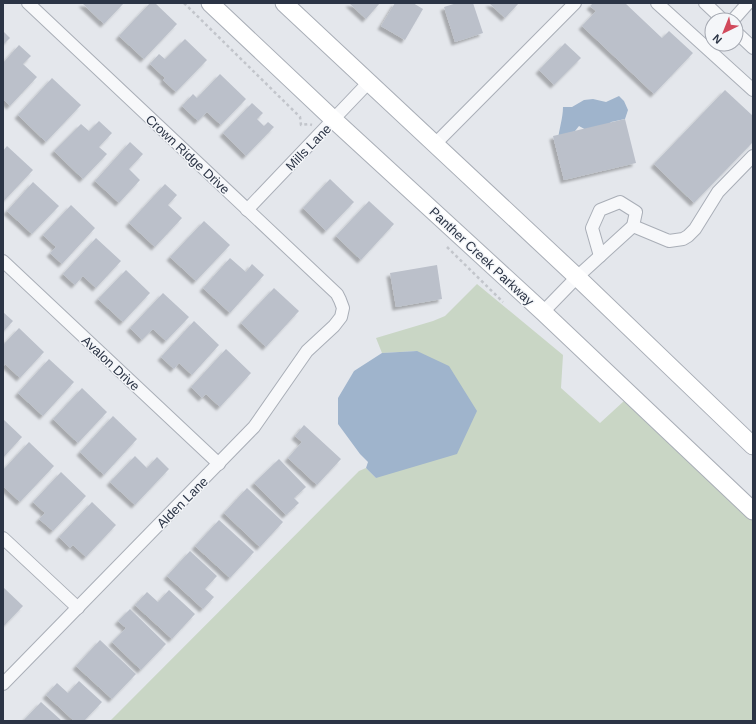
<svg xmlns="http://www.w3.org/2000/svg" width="756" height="724" viewBox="0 0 756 724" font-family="Arial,sans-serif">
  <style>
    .green { fill: #c9d6c5 }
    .water { fill: #9fb4cc }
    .building { fill: #bbc0ca; filter: url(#shadow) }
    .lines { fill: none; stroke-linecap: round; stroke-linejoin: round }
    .street-casing { stroke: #a9aeb7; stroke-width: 14 }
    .secondary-casing { stroke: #a9aeb7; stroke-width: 19 }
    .path { stroke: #c2c5cb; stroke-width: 2.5; stroke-dasharray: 3 3; stroke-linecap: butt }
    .street { stroke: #f7f8fa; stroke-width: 12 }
    .secondary { stroke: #fff; stroke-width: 17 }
    .labels { text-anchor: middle; stroke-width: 3; stroke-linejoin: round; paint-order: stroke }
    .street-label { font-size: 13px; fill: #2b3445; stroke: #f4f6f9 }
  </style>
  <defs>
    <filter id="shadow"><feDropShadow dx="-3.5" dy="3.5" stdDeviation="1" flood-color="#0004"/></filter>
  </defs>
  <rect width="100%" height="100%" fill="#e4e7ec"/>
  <path class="green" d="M477,284L563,355L561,388L600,423L624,401L753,520V721H110L359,471L366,468L376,478L417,351L382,353L376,338L433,321L445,316Z"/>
  <g class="water">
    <path d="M619,96L624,101L628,110L625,119L611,122L603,131L590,132L579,126L575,131L558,140C559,129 563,118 563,107H572L584,100L593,99L606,102Z"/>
    <path d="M417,351L449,366L477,411L457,454L376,478L366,468L368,462L360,454L338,424V398L354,371L382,353Z"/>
  </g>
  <g class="building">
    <path d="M82,3H124L104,24Z"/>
    <path d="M150,3H155L177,24L144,59L119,36Z"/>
    <path d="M349,3H380L366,19Z"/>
    <path d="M395,3H413L423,9L405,40L381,26Z"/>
    <path d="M457,3H473L483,33L455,42L444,7Z"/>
    <path d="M489,3H519L505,18Z"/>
    <path d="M593,3H625L662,38L669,31L693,53L654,94L582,26L596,11L590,6Z"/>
    <path d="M3,31L10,38L3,45Z"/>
    <path d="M185,39L207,60L176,92L163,80L165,78L150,64L159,54L165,59Z"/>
    <path d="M565,43L581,58L554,85L539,70Z"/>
    <path d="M19,45L31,56L23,64L37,77L10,106L3,99V63Z"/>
    <path d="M220,74L246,99L221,125L207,112L198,121L182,106L193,94L197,98Z"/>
    <path d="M52,78L81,105L46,142L18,115Z"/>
    <path d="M725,90L753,116V142L694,203L654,164Z"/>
    <path d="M252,103L263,113L257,119L264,126L268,122L274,127L246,156L223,133Z"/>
    <path d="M625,119L636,163L564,180L553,136Z"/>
    <path d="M99,121L112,133L99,147L107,154L83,179L54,151L81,124L89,131Z"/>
    <path d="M130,142L143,154L129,169L140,180L119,203L95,181Z"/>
    <path d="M7,146L33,170L3,202V151Z"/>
    <path d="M330,179L354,202L326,231L303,208Z"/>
    <path d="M33,182L59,206L32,234L7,211Z"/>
    <path d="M165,184L177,195L168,205L182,218L155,247L129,223Z"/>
    <path d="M369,201L394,224L361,260L336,236Z"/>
    <path d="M71,205L95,228L62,264L50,253L56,247L43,235Z"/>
    <path d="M204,221L230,245L196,281L170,257Z"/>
    <path d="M96,238L121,261L96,288L83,276L75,285L63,274Z"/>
    <path d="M230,258L246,272L252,264L264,275L230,313L203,288Z"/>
    <path d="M437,265L442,299L396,307L390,273Z"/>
    <path d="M126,270L150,293L123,322L98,299Z"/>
    <path d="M274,288L299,311L266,347L241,323Z"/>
    <path d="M163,293L189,317L166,341L153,329L142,340L130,328Z"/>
    <path d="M3,312L13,321L3,332Z"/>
    <path d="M194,321L219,345L192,375L179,363L174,369L161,357Z"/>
    <path d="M19,328L44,352L20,378L5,364L3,367V345Z"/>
    <path d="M226,349L251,373L220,407L206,394L202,398L191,387Z"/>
    <path d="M49,359L74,382L43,416L18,393Z"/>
    <path d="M82,388L107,412L78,443L53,419Z"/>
    <path d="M113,416L137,439L104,475L80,452Z"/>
    <path d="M3,419L22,437L3,458Z"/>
    <path d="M304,425L341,459L317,485L288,458L302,442L295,436Z"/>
    <path d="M29,442L54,466L20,502L3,486V470Z"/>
    <path d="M135,456L147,468L157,457L169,469L135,505L110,482Z"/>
    <path d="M279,459L306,487L294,498L299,503L286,515L254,483Z"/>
    <path d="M61,472L86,496L53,531L39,519L45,513L33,502Z"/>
    <path d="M247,488L283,522L260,547L224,513Z"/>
    <path d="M92,502L116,525L86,557L73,545L70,548L59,537Z"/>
    <path d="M219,520L254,552L230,578L195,546Z"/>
    <path d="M190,551L217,576L205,589L214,597L203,609L167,576Z"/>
    <path d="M3,587L23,606L3,627Z"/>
    <path d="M169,590L195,614L172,639L135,605L147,592L158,602Z"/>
    <path d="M130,609L166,644L141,670L112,642L126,628L118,621Z"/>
    <path d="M100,640L136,674L112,699L76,666Z"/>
    <path d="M79,681L102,702L84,721H74L46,695L57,683L68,693Z"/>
    <path d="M41,702L62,721H23Z"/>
  </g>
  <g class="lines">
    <g class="street-casing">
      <g id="street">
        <path d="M657,3L753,90"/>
        <path d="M705,3L723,20"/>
        <path d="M733,20L748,3"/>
        <path d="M736,32L753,48"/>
        <path d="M435,144L575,3"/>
        <path d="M247,210L368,83"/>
        <path d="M600,256L592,228L600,210L620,202L636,212L633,226"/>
        <path d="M3,261L219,464"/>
        <path d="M543,312L577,277L633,226L669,241L683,239L688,236L695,229L718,192L753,156"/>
        <path d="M3,538L78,608"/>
        <path d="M3,684L254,427L307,351L334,326L341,317L343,308L340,300L337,294L28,3"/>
      </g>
    </g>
    <g class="secondary-casing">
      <g id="secondary">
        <path d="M210,3L334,120L543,312L753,511"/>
        <path d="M284,3L577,277L753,446"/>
      </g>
    </g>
    <g class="path">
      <path d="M184,3L300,117L301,125L309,124L312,125"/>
      <path d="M447,247L503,302"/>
    </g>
    <use href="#street" class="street"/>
    <use href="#secondary" class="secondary"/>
  </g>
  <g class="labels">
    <g class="street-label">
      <text transform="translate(308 147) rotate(-46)" y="5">Mills Lane</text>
      <text transform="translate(188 154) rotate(43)" y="5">Crown Ridge Drive</text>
      <text transform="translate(482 256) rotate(43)" y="5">Panther Creek Parkway</text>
      <text transform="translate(111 363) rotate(43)" y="5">Avalon Drive</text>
      <text transform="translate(182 502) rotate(-45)" y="5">Alden Lane</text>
    </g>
  </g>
  <rect width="756" height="724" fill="none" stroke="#2b3445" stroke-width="8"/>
  <g transform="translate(724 32) rotate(223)"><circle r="19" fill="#f4f6f9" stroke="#a4a8b1"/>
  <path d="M0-3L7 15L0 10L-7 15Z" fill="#d1495b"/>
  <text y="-6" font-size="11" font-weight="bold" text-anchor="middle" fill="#2b3445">N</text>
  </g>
</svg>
